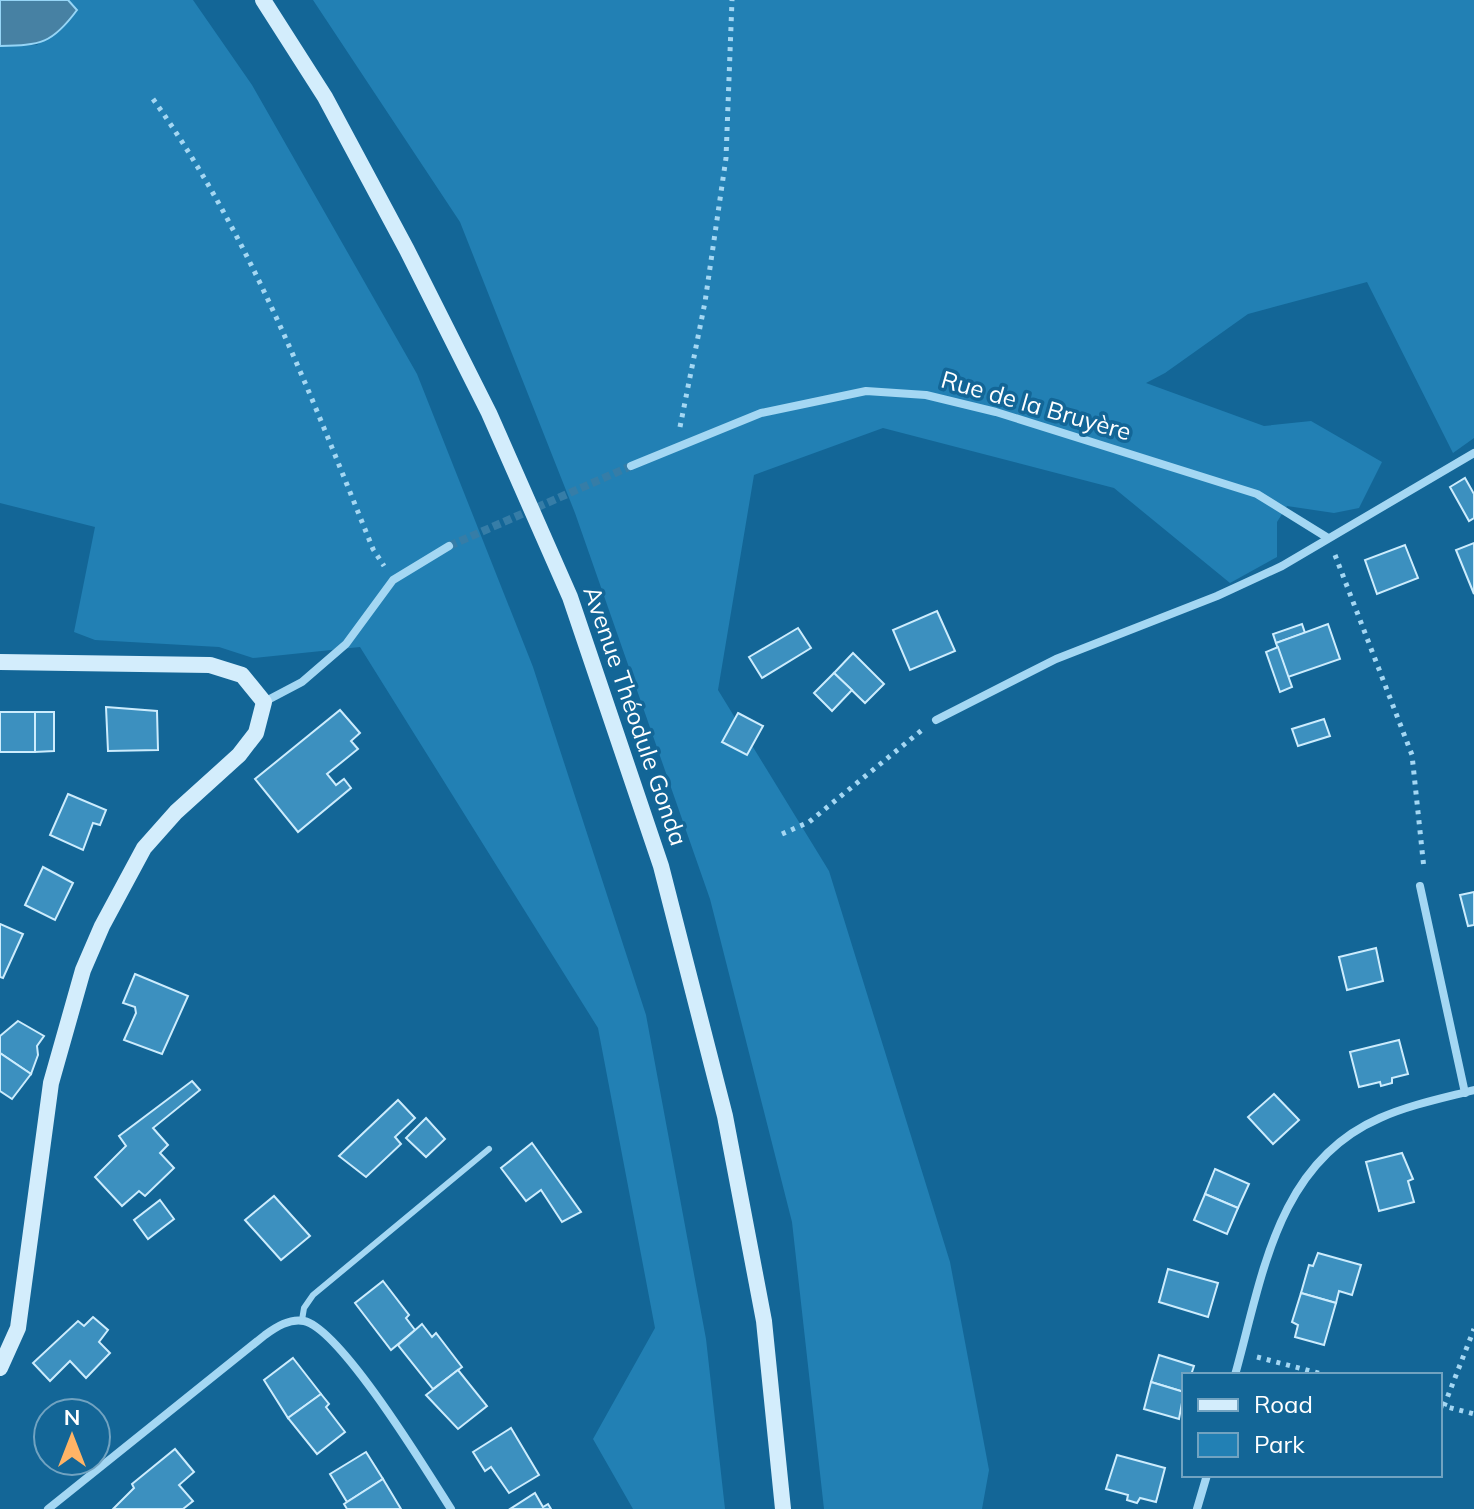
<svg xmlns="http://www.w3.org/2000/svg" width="1474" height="1509" viewBox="0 0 1474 1509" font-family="Mulish,sans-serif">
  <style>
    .green { fill: #2280b4 }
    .water { fill: #4781a3; stroke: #96d5f6; stroke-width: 2 }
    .building { fill: #3c90bf; stroke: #ccecfd; stroke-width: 2 }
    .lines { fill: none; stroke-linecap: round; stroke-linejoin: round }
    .street-tunnel { stroke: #367da7; stroke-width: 8; stroke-dasharray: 8 4; stroke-linecap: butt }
    .path { stroke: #a4d7f3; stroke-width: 5; stroke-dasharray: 4 6; stroke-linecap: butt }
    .lane { stroke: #a4d7f3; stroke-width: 6 }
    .street { stroke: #a4d7f3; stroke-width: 8 }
    .secondary { stroke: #d3edfc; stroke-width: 16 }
    .labels { text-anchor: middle; stroke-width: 7; stroke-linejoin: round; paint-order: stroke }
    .street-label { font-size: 24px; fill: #fff; stroke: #136697 }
  </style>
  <rect width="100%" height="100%" fill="#136697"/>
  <g class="green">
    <path d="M68,0H193L252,85L417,374L533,667L646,1015L706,1339L725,1509H633L593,1439L655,1328L598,1028L360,647L253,658L219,647L95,640L74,632L95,527L0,503V46L37,45L77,10Z"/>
    <path d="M313,0H1474V438L1453,453L1367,282L1248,314L1165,373L1146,383L1264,426L1311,421L1382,462L1359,508L1334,513L1287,506L1277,522V557L1230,583L1114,488L883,428L754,475L718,690L829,871L950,1262L989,1470L982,1509H824L792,1222L710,899L575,513L460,222Z"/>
  </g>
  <path class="water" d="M0,0H68L77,10C52,44 41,45 0,46Z"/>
  <g class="building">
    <path d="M1465,478L1474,494V518L1469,521L1450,487Z"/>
    <path d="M1474,543V594L1456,550Z"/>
    <path d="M1405,545L1418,578L1377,594L1365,560Z"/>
    <path d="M937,611L955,651L910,670L893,630Z"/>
    <path d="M1302,624L1305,633L1276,643L1273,634Z"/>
    <path d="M1328,624L1340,659L1288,677L1276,643Z"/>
    <path d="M798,628L811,648L762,678L749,657Z"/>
    <path d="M1278,647L1292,687L1280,692L1266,652Z"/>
    <path d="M853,653L884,684L865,703L834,673Z"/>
    <path d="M834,673L852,690L832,711L814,693Z"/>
    <path d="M106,707L157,711L158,750L108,751Z"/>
    <path d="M340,710L360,733L351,741L358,749L327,774L336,785L344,779L351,788L298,832L255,779Z"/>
    <rect x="0" y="712" width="35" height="40"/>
    <path d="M35,712H54V751L35,752Z"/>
    <path d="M738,713L763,726L747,755L722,742Z"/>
    <path d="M1324,719L1330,736L1298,746L1292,729Z"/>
    <path d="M68,794L106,810L100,825L93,823L83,850L50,835Z"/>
    <path d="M43,867L73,883L55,920L25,905Z"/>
    <path d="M1474,892V925L1468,926L1460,895Z"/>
    <path d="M0,924L23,934L3,978L0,977Z"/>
    <path d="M1376,948L1383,981L1347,990L1339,957Z"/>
    <path d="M135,974L188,996L162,1054L124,1040L136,1013L135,1007L123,1003Z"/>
    <path d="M18,1021L44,1036L37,1046L38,1055L31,1074L0,1053V1036Z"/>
    <path d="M1399,1040L1408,1074L1392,1078V1083L1381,1086L1380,1082L1359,1087L1350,1052Z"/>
    <path d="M0,1053L31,1074L12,1099L0,1091Z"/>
    <path d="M192,1081L200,1090L153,1128L168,1145L160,1153L174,1168L145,1196L139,1191L122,1206L95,1177L126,1146L119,1136Z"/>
    <path d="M1274,1094L1299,1120L1273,1144L1248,1117Z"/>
    <path d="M398,1100L415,1118L395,1137L401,1144L366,1177L339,1156Z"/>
    <path d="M426,1118L445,1139L426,1157L406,1138Z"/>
    <path d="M532,1143L581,1212L562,1222L541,1190L526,1201L501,1168Z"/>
    <path d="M1402,1153L1413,1179L1408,1181L1414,1202L1379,1211L1366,1162Z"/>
    <path d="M1215,1169L1249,1184L1238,1208L1205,1194Z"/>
    <path d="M1205,1194L1238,1208L1227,1234L1194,1220Z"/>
    <path d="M274,1196L310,1236L281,1260L245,1220Z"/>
    <path d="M160,1200L174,1219L148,1239L134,1220Z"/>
    <path d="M1318,1253L1361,1265L1352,1295L1339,1291L1336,1303L1301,1293L1309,1265L1313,1266Z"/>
    <path d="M1168,1269L1218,1283L1208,1317L1159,1302Z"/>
    <path d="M383,1281L409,1315L406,1318L415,1330L391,1350L355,1303Z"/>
    <path d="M1301,1293L1336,1303L1324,1345L1295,1337L1298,1325L1292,1322Z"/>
    <path d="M93,1317L108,1330L99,1342L110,1353L86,1378L70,1361L50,1381L33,1363L78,1321L84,1326Z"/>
    <path d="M422,1324L432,1337L436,1333L462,1367L433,1389L398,1345Z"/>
    <path d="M1159,1355L1194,1366L1191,1375H1184V1392L1151,1382Z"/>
    <path d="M293,1358L321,1394L288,1418L264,1380Z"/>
    <path d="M458,1370L487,1406L458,1429L426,1395Z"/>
    <path d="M1151,1382L1184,1392L1179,1419L1144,1409Z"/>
    <path d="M321,1394L329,1404L326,1407L345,1432L317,1454L288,1418Z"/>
    <path d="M511,1428L539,1475L509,1493L491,1467L485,1471L473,1452Z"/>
    <path d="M175,1449L194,1472L179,1485L193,1501L183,1509H113L134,1488L132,1484Z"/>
    <path d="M366,1452L383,1479L347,1502L330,1474Z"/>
    <path d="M1117,1455L1165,1468L1156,1502L1140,1498L1137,1503L1127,1500L1128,1495L1106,1489Z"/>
    <path d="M383,1479L401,1509H347L344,1504Z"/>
    <path d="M535,1493L543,1507L548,1504L551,1509H510Z"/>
  </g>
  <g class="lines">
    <path class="street-tunnel" d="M449,546L631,466"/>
    <g class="path">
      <path d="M153,99C251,236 310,394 373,549L384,566"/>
      <path d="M680,427L705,302L726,158L732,0"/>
      <path d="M1335,555L1412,755L1424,869"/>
      <path d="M782,834L809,822L922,730"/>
      <path d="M1257,1357L1326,1375"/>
      <path d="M1440,1405L1474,1414"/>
      <path d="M1444,1406L1474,1329"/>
    </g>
    <path class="lane" d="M302,1320L304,1308L313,1295L489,1149"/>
    <g class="street">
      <path d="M631,466L761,413L866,391L926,395L996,412L1257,494L1328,538"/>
      <path d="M264,702L302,682L346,644L393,580L449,546"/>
      <path d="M936,720L1056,659L1217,596L1282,566L1474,453"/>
      <path d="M1420,886L1465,1093"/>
      <path d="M1235,1375C1262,1279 1276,1163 1380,1118C1409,1105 1443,1098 1474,1090"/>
      <path d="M48,1509L265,1335C276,1327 290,1318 304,1321C341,1329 428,1473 451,1509"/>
      <path d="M1197,1509L1207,1475"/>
    </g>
    <g class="secondary">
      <path d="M263,0L325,97L407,250L489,413L570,597L661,866L725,1116L764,1321L783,1509"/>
      <path d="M0,662L210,665L242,675L264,702L256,733L239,755L176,812L144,848L102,926L83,970L51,1083L18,1328L0,1368"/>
    </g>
  </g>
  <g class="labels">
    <g class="street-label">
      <text transform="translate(1036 406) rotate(16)" y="8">Rue de la Bruyère</text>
      <text transform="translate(635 716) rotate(71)" y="8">Avenue Théodule Gonda</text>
    </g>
  </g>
  <rect x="1182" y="1373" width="260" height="104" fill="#136697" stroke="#71a3c1" stroke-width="2"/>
  <rect x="1198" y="1399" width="40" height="12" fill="#d3edfc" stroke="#71a3c1" stroke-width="2"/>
  <text x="1254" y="1413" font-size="24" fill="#ffffff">Road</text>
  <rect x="1198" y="1433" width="40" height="24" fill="#2280b4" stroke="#71a3c1" stroke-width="2"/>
  <text x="1254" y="1453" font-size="24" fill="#ffffff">Park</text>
  <g transform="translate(72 1437)"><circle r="38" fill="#136697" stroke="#71a3c1" stroke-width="2"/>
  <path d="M0-6L14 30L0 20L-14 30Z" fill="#ffb466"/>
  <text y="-12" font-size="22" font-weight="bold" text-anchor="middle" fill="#ffffff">N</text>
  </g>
</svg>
